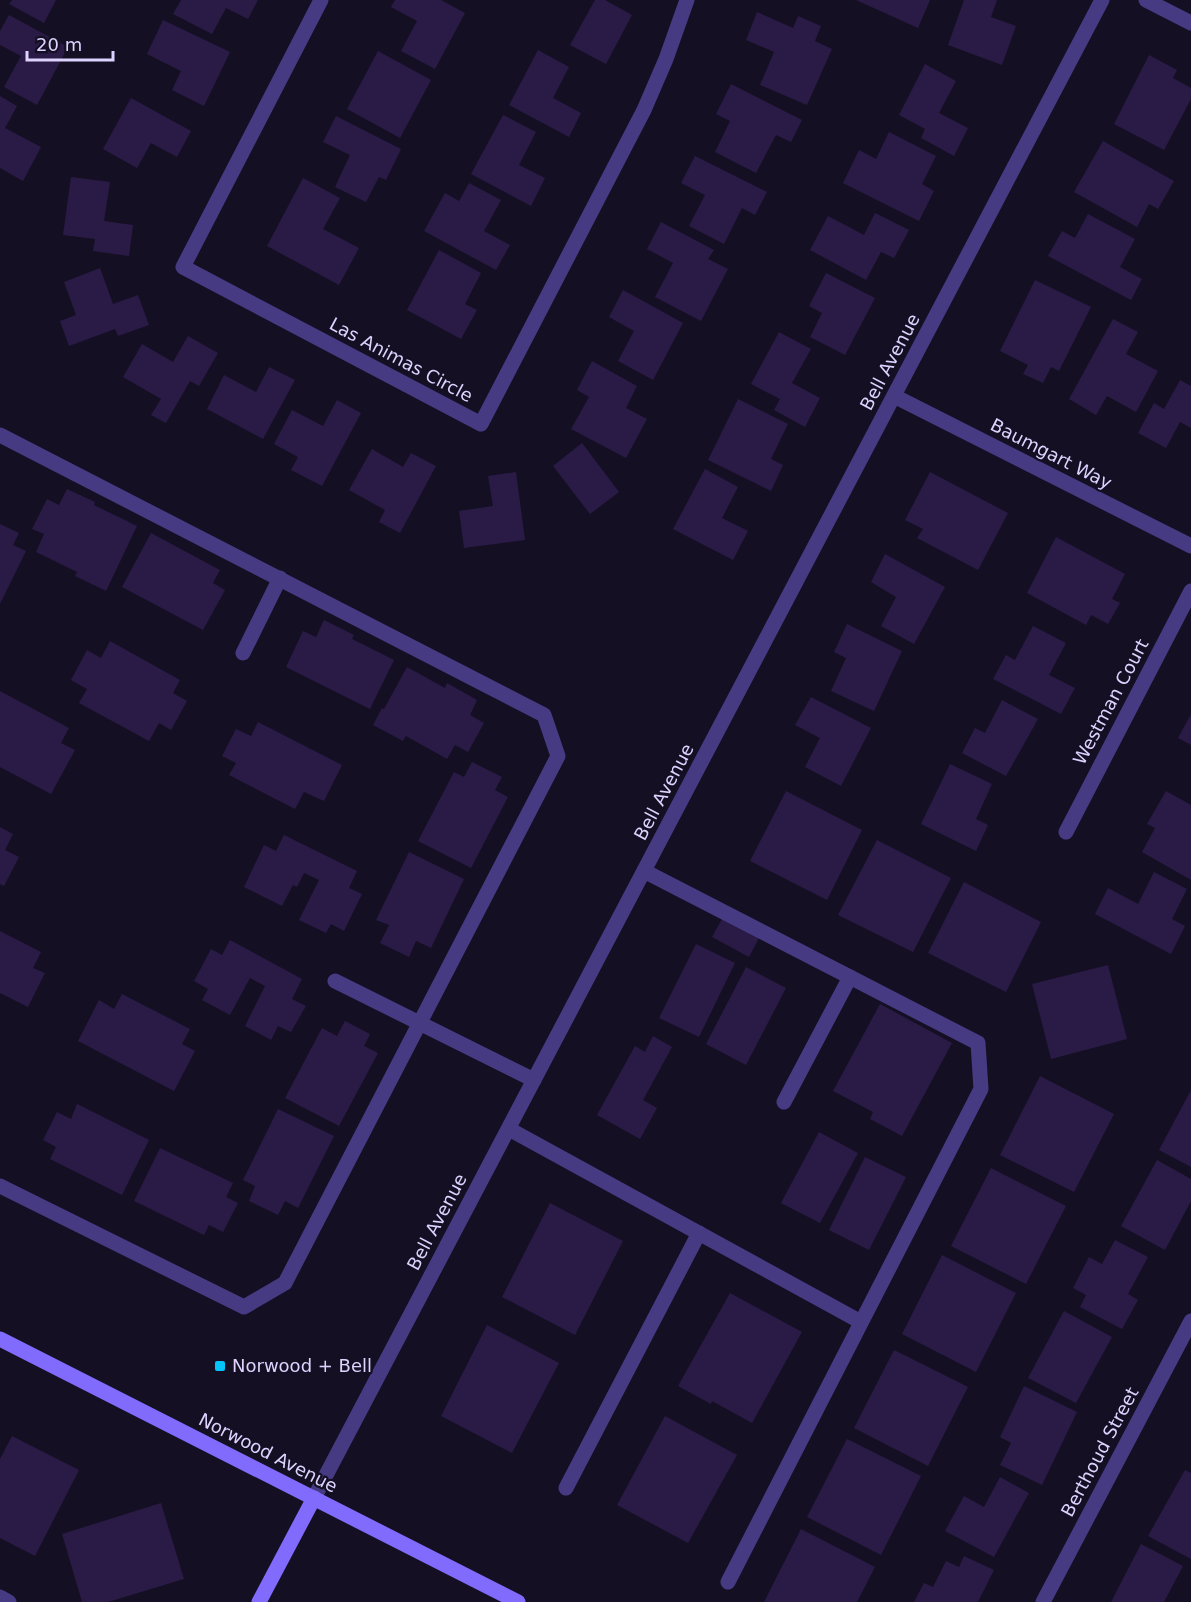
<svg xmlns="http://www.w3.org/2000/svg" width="1191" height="1602" viewBox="0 0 1191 1602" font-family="'DejaVu Sans',sans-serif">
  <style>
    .building { fill: #291b45 }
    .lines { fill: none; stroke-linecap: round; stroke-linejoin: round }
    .lane { stroke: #463b83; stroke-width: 15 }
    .street { stroke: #463b83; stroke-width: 15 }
    .secondary { stroke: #806bfd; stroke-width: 15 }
    .poi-dot { fill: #04c4fa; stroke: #150f24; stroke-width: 2 }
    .labels { text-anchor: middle; stroke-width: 4.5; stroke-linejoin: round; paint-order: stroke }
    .street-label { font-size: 18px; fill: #ddd3fe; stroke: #150f24 }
    .poi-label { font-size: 18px; fill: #ddd3fe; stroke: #150f24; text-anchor: start }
  </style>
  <rect width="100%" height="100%" fill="#150f24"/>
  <g class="building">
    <path d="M12,0H56L44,23L9,4Z"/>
    <path d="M181,0H258L248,19L226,8L212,34L173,14Z"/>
    <path d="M395,0H441L465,13L435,69L401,51L417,21L391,7Z"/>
    <path d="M595,0H605L632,15L606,64L570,45Z"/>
    <path d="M856,0H930L918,28Z"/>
    <path d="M964,0H997L991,17L1016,26L1002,65L948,45Z"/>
    <path d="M757,12L793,28L798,16L821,26L815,41L832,49L807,105L760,85L774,52L746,40Z"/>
    <path d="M9,15L68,47L37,105L4,87L21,56L0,45V31Z"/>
    <path d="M163,20L230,52L204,106L172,90L181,71L147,54Z"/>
    <path d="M538,50L569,67L553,98L581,113L569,137L509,105Z"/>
    <path d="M378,51L431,80L400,138L347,109Z"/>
    <path d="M1149,55L1177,70L1173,78L1191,88V99L1164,150L1114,124Z"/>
    <path d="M925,64L956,81L939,113L968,128L954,156L921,138L925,129L899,115Z"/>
    <path d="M731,84L802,120L791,142L776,135L756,173L715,152L730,121L716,114Z"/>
    <path d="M0,96L17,106L5,128L41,147L23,181L0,168Z"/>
    <path d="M131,98L191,131L177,157L151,143L137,168L103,149Z"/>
    <path d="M503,115L536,132L519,165L545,178L531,206L471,174Z"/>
    <path d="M336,116L401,149L386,180L379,177L366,202L335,187L350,155L323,142Z"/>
    <path d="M889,132L936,156L922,184L934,191L919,221L843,183L859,150L876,159Z"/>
    <path d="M1103,141L1174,181L1158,209L1149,204L1137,227L1074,192Z"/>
    <path d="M695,156L767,192L755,215L742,208L724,244L689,226L705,195L681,183Z"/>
    <path d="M71,177L110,182L104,221L133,225L129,256L93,251L95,239L63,235Z"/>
    <path d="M303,178L340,198L323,229L359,248L339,285L267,246Z"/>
    <path d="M469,183L501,200L484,231L510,245L496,270L424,231L445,193L459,201Z"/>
    <path d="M875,213L909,230L894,258L881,252L866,280L810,250L828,216L864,235Z"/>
    <path d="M1088,214L1135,239L1120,267L1142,279L1131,300L1048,256L1062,231L1075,238Z"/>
    <path d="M661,222L714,250L708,259L728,269L701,321L655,297L673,263L647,249Z"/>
    <path d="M439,250L481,273L465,304L477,310L461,339L407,310Z"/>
    <path d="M100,268L113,304L138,295L149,325L118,336L115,329L69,346L60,321L76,315L64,282Z"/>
    <path d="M826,273L875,298L845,355L810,337L822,313L809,306Z"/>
    <path d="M1035,280L1091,307L1059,371L1051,367L1043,383L1023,374L1028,365L1000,351Z"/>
    <path d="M623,290L683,323L653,380L618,361L634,331L609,317Z"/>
    <path d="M1113,319L1138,332L1126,354L1158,371L1136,412L1107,396L1096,415L1069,399Z"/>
    <path d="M779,332L811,349L792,383L820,398L805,427L774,410L780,399L751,384Z"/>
    <path d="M188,336L218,353L199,386L190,381L166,423L151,415L161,399L123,377L142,344L173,362Z"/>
    <path d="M592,361L637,386L626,408L647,419L626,458L571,429L589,397L577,390Z"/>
    <path d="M269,367L295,380L263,439L207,409L224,375L256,392Z"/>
    <path d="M1180,380L1191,386V428L1180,422L1166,448L1138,433L1154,403L1164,409Z"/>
    <path d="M738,399L788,424L771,459L783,465L771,491L708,460Z"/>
    <path d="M337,400L361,413L322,486L291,470L298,457L274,444L292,410L323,426Z"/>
    <path d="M582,443L619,492L590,514L553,466Z"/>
    <path d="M372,449L403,467L411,453L436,466L400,533L379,522L385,510L349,490Z"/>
    <path d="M705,469L738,487L722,518L748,531L733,560L673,529Z"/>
    <path d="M516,472L525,540L464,548L459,511L493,506L488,476Z"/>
    <path d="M930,472L1008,513L978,570L917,538L923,529L905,520Z"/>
    <path d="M67,489L95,502L94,505L137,526L106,591L75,576L77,572L36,552L44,534L32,529L47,499L59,505Z"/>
    <path d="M0,524L19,533L13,545L26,551L0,604Z"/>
    <path d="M151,533L220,570L213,583L225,590L203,630L122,587Z"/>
    <path d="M1056,537L1125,574L1112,599L1120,603L1108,624L1091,615L1086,625L1027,593Z"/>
    <path d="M885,554L945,587L914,644L881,626L896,597L871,582Z"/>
    <path d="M324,620L354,635L352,639L394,660L370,709L286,667L303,631L316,637Z"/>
    <path d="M847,624L902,651L874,711L831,691L846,658L834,652Z"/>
    <path d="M1033,626L1066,643L1049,675L1075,688L1061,714L993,679L1006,655L1015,660Z"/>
    <path d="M110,641L180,680L173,693L187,701L171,730L159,723L149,741L79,703L87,689L71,680L87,650L101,658Z"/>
    <path d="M407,667L445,688L447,683L477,700L470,715L484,723L468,752L455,745L447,759L406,736L403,741L373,725L382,708L384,709Z"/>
    <path d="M0,691L69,728L61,743L75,750L51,794L0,767Z"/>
    <path d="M811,697L871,728L841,786L805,767L820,738L795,725Z"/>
    <path d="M1002,700L1038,719L1006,776L962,753L975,728L985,733Z"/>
    <path d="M1191,714V745L1178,738Z"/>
    <path d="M258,722L342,765L324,801L304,792L295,809L229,775L236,763L222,756L236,729L251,736Z"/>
    <path d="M472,762L502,777L495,790L508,797L471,868L418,841L454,772L464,777Z"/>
    <path d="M950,764L992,784L976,819L988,825L976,851L921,824Z"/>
    <path d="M786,791L862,830L827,900L750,861Z"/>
    <path d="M1166,791L1191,805V880L1142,852L1155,828L1147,824Z"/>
    <path d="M0,827L13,834L5,850L19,857L4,886L0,884Z"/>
    <path d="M284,835L357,871L349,888L362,894L344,931L331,924L326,933L299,920L319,880L304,873L297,887L293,885L282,906L244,887L264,845L276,851Z"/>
    <path d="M877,840L951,878L913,952L838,915Z"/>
    <path d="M409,852L464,879L431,948L416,941L409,957L380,943L389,925L376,920Z"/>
    <path d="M1154,872L1187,889L1172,919L1185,926L1171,954L1095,914L1108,888L1138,904Z"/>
    <path d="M964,882L1041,922L1006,992L928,953Z"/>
    <path d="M723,917L760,936L749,957L712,937Z"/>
    <path d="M0,931L41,952L33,968L45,973L28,1007L0,993Z"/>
    <path d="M230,940L302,979L292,999L306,1006L291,1032L278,1026L271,1040L245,1026L265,986L250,978L230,1015L202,1000L208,989L194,981L211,949L222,955Z"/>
    <path d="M696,944L735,963L699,1037L659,1018Z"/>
    <path d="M1108,965L1127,1039L1051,1059L1032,984Z"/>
    <path d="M746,967L786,988L746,1065L706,1044Z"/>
    <path d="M122,994L190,1029L182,1044L195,1051L174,1091L78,1041L99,1000L114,1009Z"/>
    <path d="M880,1004L952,1043L902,1136L870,1119L873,1112L833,1091Z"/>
    <path d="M345,1021L370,1034L364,1046L378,1053L339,1126L285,1098L322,1028L337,1036Z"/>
    <path d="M653,1036L672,1047L643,1100L657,1108L640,1139L597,1115L635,1046L645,1052Z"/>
    <path d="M1040,1076L1114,1114L1074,1192L1000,1155Z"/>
    <path d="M1191,1090V1167L1159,1150Z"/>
    <path d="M77,1104L149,1140L122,1195L50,1159L56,1147L43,1140L57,1112L71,1119Z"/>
    <path d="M278,1109L334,1136L298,1208L285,1201L278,1215L249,1201L255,1186L243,1180Z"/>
    <path d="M819,1132L858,1153L820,1223L781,1203Z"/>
    <path d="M160,1148L233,1183L226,1197L238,1203L223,1232L209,1225L204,1235L134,1201Z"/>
    <path d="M865,1157L906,1177L869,1250L829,1230Z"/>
    <path d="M1157,1160L1191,1179V1201L1165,1250L1121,1226Z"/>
    <path d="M991,1168L1066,1206L1026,1284L951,1246Z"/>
    <path d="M550,1203L623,1241L575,1335L502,1297Z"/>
    <path d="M1115,1240L1148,1257L1128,1294L1138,1300L1122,1329L1080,1307L1086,1295L1073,1288L1089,1257L1102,1264Z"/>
    <path d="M942,1255L1016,1293L976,1372L902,1334Z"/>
    <path d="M730,1293L802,1332L752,1423L712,1401L711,1404L678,1386Z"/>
    <path d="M1064,1311L1112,1337L1076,1403L1028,1378Z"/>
    <path d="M487,1325L559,1363L512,1453L441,1416Z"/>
    <path d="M894,1350L968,1387L928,1466L854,1428Z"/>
    <path d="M1024,1386L1077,1412L1042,1485L1000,1465L1011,1443L1000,1437Z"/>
    <path d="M665,1416L737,1455L688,1543L617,1505Z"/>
    <path d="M12,1436L79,1470L35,1556L0,1538V1459Z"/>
    <path d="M847,1439L921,1476L881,1555L807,1517Z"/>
    <path d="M1185,1470L1191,1473V1559L1148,1536Z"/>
    <path d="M1000,1477L1029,1493L994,1557L945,1531L964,1496L984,1507Z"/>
    <path d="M161,1503L184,1579L108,1602H82L62,1534Z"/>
    <path d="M801,1529L875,1567L857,1602H764Z"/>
    <path d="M1141,1544L1183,1566L1164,1602H1111Z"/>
    <path d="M964,1556L994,1570L978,1602H914L924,1583L933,1587L946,1561L959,1567Z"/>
  </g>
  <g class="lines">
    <g class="lane">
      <path d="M0,435L544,715L558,756L285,1283L244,1307L0,1186"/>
      <path d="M243,653L280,578"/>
      <path d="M644,871L978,1043L981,1089L728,1582"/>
      <path d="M335,981L534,1080"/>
      <path d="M784,1102L850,977"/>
      <path d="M509,1129L861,1322"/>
      <path d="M566,1488L699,1233"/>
      <path d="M0,1597L9,1602"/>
    </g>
    <g class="street">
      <path d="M321,0L183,267L481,424L644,110L666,59L687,0"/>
      <path d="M1146,0L1191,23"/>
      <path d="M894,396L1191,546"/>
      <path d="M1066,832L1191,591"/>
      <path d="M314,1498L1102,0"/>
      <path d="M1043,1602L1191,1321"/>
    </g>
    <g class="secondary">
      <path d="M0,1339L518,1602"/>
      <path d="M259,1602L314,1498"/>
    </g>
  </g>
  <rect class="poi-dot" x="214" y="1360" width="12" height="12" rx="3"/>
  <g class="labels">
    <g class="street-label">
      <text transform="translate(401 360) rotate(28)" y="6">Las Animas Circle</text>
      <text transform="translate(890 362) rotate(-62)" y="6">Bell Avenue</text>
      <text transform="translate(1051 454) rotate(27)" y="6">Baumgart Way</text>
      <text transform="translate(1111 702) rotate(-62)" y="6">Westman Court</text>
      <text transform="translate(664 792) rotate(-62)" y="6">Bell Avenue</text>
      <text transform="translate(437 1222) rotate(-62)" y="6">Bell Avenue</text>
      <text transform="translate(1100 1452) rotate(-62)" y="6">Berthoud Street</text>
      <text transform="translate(268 1453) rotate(27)" y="6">Norwood Avenue</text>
    </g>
    <g class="poi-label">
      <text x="232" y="1372">Norwood + Bell</text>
    </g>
  </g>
  <path d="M27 51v9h86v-9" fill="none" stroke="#ddd3fe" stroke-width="3"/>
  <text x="36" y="51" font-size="18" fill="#ddd3fe" stroke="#150f24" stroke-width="4.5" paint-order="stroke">20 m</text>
</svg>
